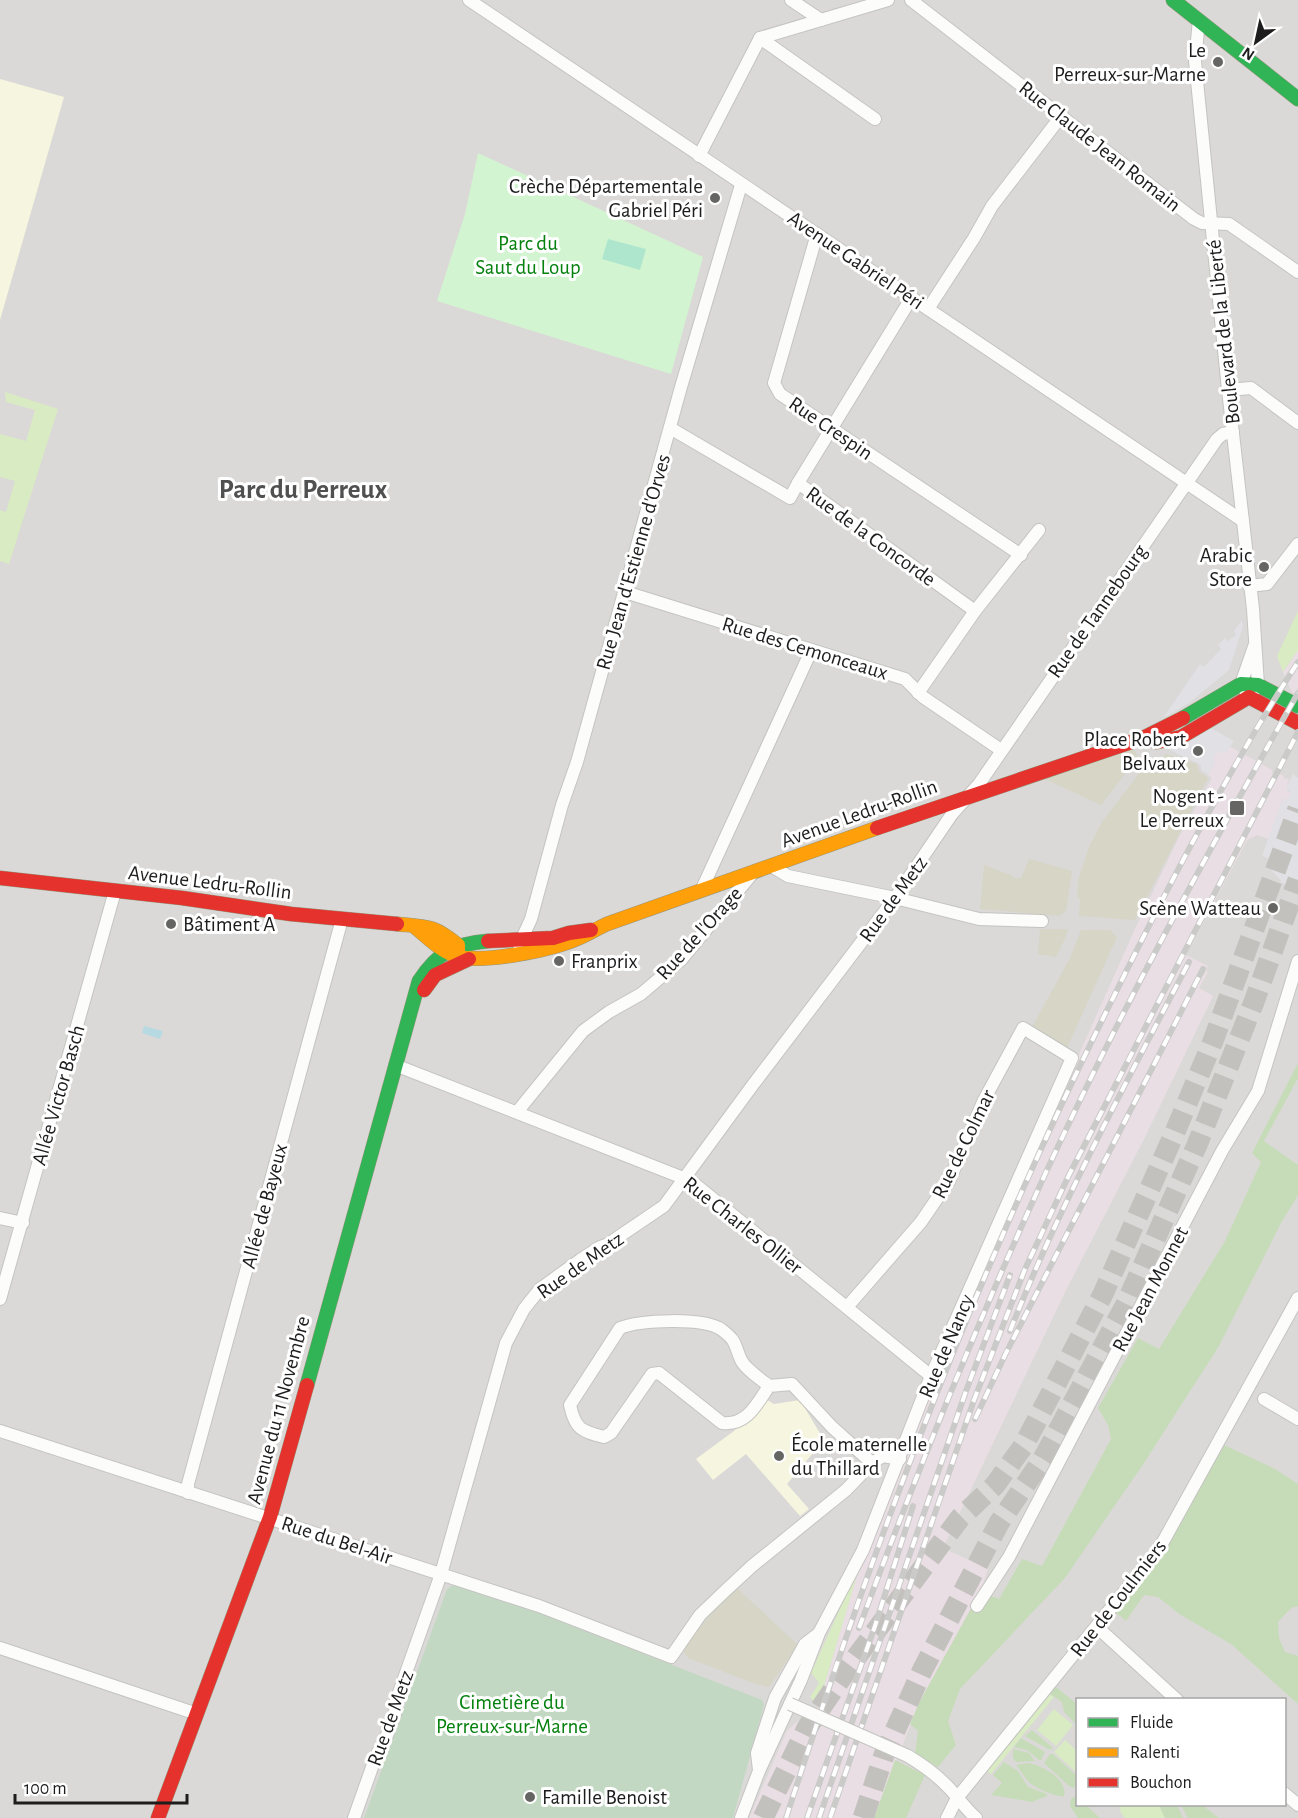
<svg xmlns="http://www.w3.org/2000/svg" width="1298" height="1818" viewBox="0 0 1298 1818" font-family="'Alegreya Sans',sans-serif">
  <style>
    .residential { fill: #dbd9d7; fill-rule: evenodd }
    .industrial { fill: #eadee5 }
    .education { fill: #f6f6e0 }
    .construction { fill: #d6d5c6 }
    .grass { fill: #d9ebc2 }
    .forest { fill: #c6dcb8 }
    .cemetery { fill: #c3d8c3 }
    .park { fill: #d2f4d1 }
    .pitch { fill: #aee6cd }
    .parking { fill: #dcdbd9 }
    .plaza { fill: #e0e0e5 }
    .water { fill: #b7d9e1 }
    .lines { fill: none; stroke-linecap: round; stroke-linejoin: round }
    .highway-tunnel { stroke: #c3c1bd; stroke-width: 21; stroke-dasharray: 21 10; stroke-linecap: butt }
    .street-casing { stroke: #c4c4c1; stroke-width: 14 }
    .fast-casing { stroke: #95967c; stroke-width: 15 }
    .slow-casing { stroke: #95967c; stroke-width: 15 }
    .jam-casing { stroke: #95967c; stroke-width: 15 }
    .street { stroke: #fcfcfb; stroke-width: 12 }
    .fast { stroke: #30b455; stroke-width: 14 }
    .slow { stroke: #ff9f0a; stroke-width: 14 }
    .jam { stroke: #e5322d; stroke-width: 14 }
    .rail-casing { stroke: #cacac9; stroke-width: 6 }
    .rail { stroke: #fff; stroke-width: 4; stroke-dasharray: 11; stroke-linecap: butt }
    .street-bridge-casing { stroke: #c4c4c1; stroke-width: 14; stroke-linecap: butt }
    .street-bridge { stroke: #fcfcfb; stroke-width: 12 }
    .poi-dot { fill: #656563; stroke: #fff; stroke-width: 2 }
    .labels { text-anchor: middle; stroke-width: 6; stroke-linejoin: round; paint-order: stroke }
    .poi-label { font-size: 21px; fill: #1d1d1d; stroke: #fff; text-anchor: end }
    .street-label { font-size: 21px; fill: #1d1d1d; stroke: #fff }
    .park-label { font-size: 21px; fill: #05810e; stroke: #fff }
    .district-label { font-size: 27px; font-weight: bold; fill: #505050; stroke: #fff }
  </style>
  <rect width="100%" height="100%" fill="#eceae5"/>
  <path class="residential" d="M0,0H1298V1818H0ZM1078,1700H1284V1804H1078Z"/>
  <g class="industrial">
    <path d="M1298,650V695L1292,692L1283,672Z"/>
    <path d="M1229,746L1272,770L1271,772L1276,774L1277,773L1284,776L1283,778L1289,779L1286,788L1291,795L1289,799L1282,800L1268,839L1257,835L1247,840L1186,955L1208,966L1206,970L1208,972L1199,988L1213,996L1145,1137L1066,1290L943,1548L988,1569L980,1592L919,1703L874,1818H749L787,1731L798,1721L811,1720L818,1706L861,1562L883,1512L980,1276L1135,929L1178,839L1212,778L1208,775L1215,763L1213,758L1216,753Z"/>
  </g>
  <g class="education">
    <path d="M0,79L64,97L0,320Z"/>
    <path d="M767,1400L774,1404L800,1400L824,1440L787,1484L809,1509L800,1516L746,1454L713,1480L696,1459L734,1431Z"/>
  </g>
  <g class="construction">
    <path d="M1133,748L1138,757L1101,805L1045,779Z"/>
    <path d="M1166,754L1197,764L1198,771L1208,778L1135,920L1079,916L1080,900L1077,896L1079,877L1089,847L1102,822L1147,763L1154,765Z"/>
    <path d="M1029,859L1072,871L1066,911L1059,916L980,909L984,865L1011,875L1014,878H1021Z"/>
    <path d="M1040,929H1068L1066,937L1056,957L1038,954Z"/>
    <path d="M1081,930H1110L1117,937L1067,1048L1032,1027L1070,958Z"/>
    <path d="M737,1588L798,1645L769,1687L753,1683L688,1658L683,1651L694,1632Z"/>
  </g>
  <g class="grass">
    <path d="M5,392L58,409L9,564L0,561V510L6,512L15,481L0,477V434L26,441L35,410L6,402Z"/>
    <path d="M1298,611V650L1283,672L1277,656Z"/>
    <path d="M861,1562L818,1706L810,1697L819,1683L811,1673Z"/>
    <path d="M1050,1694L1054,1697L991,1774L987,1771Z"/>
    <path d="M1054,1709L1073,1725L1056,1746L1037,1730Z"/>
    <path d="M1065,1740L1077,1751V1773L1054,1752Z"/>
    <path d="M1119,1805H1159L1165,1818H1125L1121,1813Z"/>
  </g>
  <g class="forest">
    <path d="M1298,1063V1078L1264,1141L1298,1165V1195L1281,1223L1219,1346L1144,1463L1065,1578L960,1689L948,1721L956,1745L938,1767L915,1754L918,1731L910,1724L919,1703L980,1592L999,1599L1022,1559L1042,1566L1111,1439L1108,1425L1098,1408L1138,1338L1159,1349L1225,1241L1261,1162L1252,1153Z"/>
    <path d="M1222,1444L1275,1469L1298,1484V1606L1291,1608L1278,1622L1279,1638L1285,1652L1298,1656V1704L1231,1644L1179,1614L1158,1597L1144,1595L1126,1621L1114,1611L1165,1550Z"/>
    <path d="M1056,1687L1077,1704V1725L1064,1712L1062,1702L1050,1694Z"/>
    <path d="M1032,1730L1053,1748L1052,1749H1048L1025,1736Z"/>
    <path d="M1021,1738L1045,1752L1041,1760H1039L1027,1750L1014,1747Z"/>
    <path d="M1013,1749L1029,1753L1035,1761L1016,1762L1013,1758Z"/>
    <path d="M1050,1754H1053L1077,1776V1782L1074,1788L1069,1786L1044,1763Z"/>
    <path d="M895,1760L925,1775L906,1818H874Z"/>
    <path d="M1004,1762L1018,1771L1028,1787L1047,1794V1796L1032,1802L991,1795L1002,1783L993,1775Z"/>
    <path d="M1028,1763C1042,1765 1068,1779 1064,1796C1057,1798 1033,1787 1028,1781C1023,1776 1021,1770 1016,1765Z"/>
    <path d="M1075,1796L1077,1798L1078,1804L1086,1805L1100,1818H1078L1070,1806L1071,1799Z"/>
    <path d="M1159,1805H1177L1183,1818H1165Z"/>
    <path d="M1181,1805H1202L1219,1818H1188Z"/>
  </g>
  <path class="cemetery" d="M455,1584L526,1608L762,1700L764,1705L733,1818H364L447,1589Z"/>
  <path class="park" d="M478,153L703,257L671,374L437,301L465,214Z"/>
  <path class="pitch" d="M608,239L646,249L640,270L602,259Z"/>
  <path class="parking" d="M828,1430L852,1450L846,1457L823,1437Z"/>
  <g class="plaza">
    <path d="M1242,620L1243,626L1229,670L1189,703L1163,718L1200,664L1204,667L1221,649L1218,645L1225,638L1228,641L1236,635L1234,631Z"/>
    <path d="M1209,727L1234,741L1225,754L1221,752L1216,753L1213,758L1215,763L1208,775L1201,770V765L1170,750L1169,745Z"/>
    <path d="M1293,774L1298,778V894L1292,892L1291,887L1280,882L1281,880L1271,870L1273,869L1268,858L1262,856L1282,800L1288,799L1291,795L1289,790L1286,788Z"/>
  </g>
  <path class="water" d="M144,1026L163,1031L160,1039L142,1033Z"/>
  <g class="lines">
    <g class="highway-tunnel">
      <path d="M763,1818L807,1728L846,1671L960,1518L995,1485L1024,1445L1103,1294L1175,1132L1213,1041L1298,809"/>
      <path d="M863,1818L884,1755L923,1669L999,1523L1043,1459L1126,1304L1197,1145L1254,1002L1298,880"/>
    </g>
    <g class="street-casing">
      <g id="street">
        <path d="M469,0L1243,521"/>
        <path d="M791,0L821,20"/>
        <path d="M911,0L1194,219L1202,223L1229,224L1298,272"/>
        <path d="M1199,20L1195,61L1228,390L1253,609L1258,685L1249,697L1241,684L1255,644"/>
        <path d="M760,38L875,119"/>
        <path d="M699,156L760,38L888,0"/>
        <path d="M817,234L774,383L780,394L1021,555"/>
        <path d="M912,297L798,483L975,611"/>
        <path d="M928,309L974,238L992,206L1062,115"/>
        <path d="M1228,390L1251,388L1298,423"/>
        <path d="M670,428L790,498L798,483"/>
        <path d="M1249,586L1267,584L1298,544"/>
        <path d="M625,592L905,679L923,697L1001,750"/>
        <path d="M918,693L975,611L1039,530"/>
        <path d="M773,867L788,876L895,898L979,919L1042,921"/>
        <path d="M701,891L811,651"/>
        <path d="M519,945L531,919L562,805L577,762L681,387L741,185"/>
        <path d="M395,1065L691,1181L931,1376"/>
        <path d="M517,1112L583,1031L609,1012L641,994L681,960L752,874"/>
        <path d="M0,1218L23,1223"/>
        <path d="M0,1299L115,891"/>
        <path d="M769,1386C757,1404 747,1426 722,1423L659,1373L652,1374L611,1433L604,1437C581,1431 575,1429 570,1405L620,1328C640,1320 704,1317 722,1330C738,1342 734,1345 741,1360C746,1370 761,1379 769,1386L792,1384L832,1427L872,1463"/>
        <path d="M1264,1399L1298,1419"/>
        <path d="M0,1431L539,1606L671,1657L700,1615L725,1591L752,1566L846,1490L872,1463L883,1456L900,1459"/>
        <path d="M188,1493V1484L342,919"/>
        <path d="M977,1606L1009,1557L1222,1151L1258,1091L1298,961"/>
        <path d="M1097,1627L1177,1700"/>
        <path d="M0,1648L197,1714"/>
        <path d="M908,1756C923,1765 938,1776 950,1789C959,1799 966,1809 976,1818"/>
        <path d="M759,1770L757,1753L775,1698L805,1644L818,1634"/>
        <path d="M1284,1793L1298,1805"/>
        <path d="M354,1818L376,1756L384,1743L395,1714L396,1701L441,1574L506,1343L524,1309L540,1289L580,1260L600,1247L608,1244L664,1206L752,1086L895,898L952,814L979,784L1217,439L1223,434L1233,432"/>
        <path d="M741,1818L759,1771L801,1680L819,1633L863,1550L931,1376L1072,1058L1023,1028L984,1100L949,1181L921,1222L847,1307"/>
        <path d="M947,1818L957,1798L1159,1549L1298,1298"/>
      </g>
    </g>
    <g class="fast-casing">
      <g id="fast">
        <path d="M1173,0L1298,99"/>
        <path d="M1183,718L1241,684L1258,685L1298,706"/>
        <path d="M307,1385L419,981C438,952 454,944 488,941"/>
      </g>
    </g>
    <g class="slow-casing">
      <g id="slow">
        <path d="M397,924C429,927 433,925 458,945V954"/>
        <path d="M415,927C427,937 441,951 456,956C482,964 549,950 574,940C585,936 596,929 607,924L877,828"/>
      </g>
    </g>
    <g class="jam-casing">
      <g id="jam">
        <path d="M1143,738L1157,742L1181,737L1249,697L1298,723"/>
        <path d="M877,828L1143,738L1183,718"/>
        <path d="M0,878L182,898L291,914L397,924"/>
        <path d="M488,941L553,938L569,933L591,930"/>
        <path d="M424,990L435,975L469,959"/>
        <path d="M158,1818L270,1517L307,1385"/>
      </g>
    </g>
    <use href="#street" class="street"/>
    <use href="#fast" class="fast"/>
    <use href="#slow" class="slow"/>
    <use href="#jam" class="jam"/>
    <g class="rail-casing">
      <g id="rail">
        <path d="M1010,1331C1060,1204 1126,1083 1189,962"/>
        <path d="M975,1419L1006,1353L1203,969"/>
        <path d="M859,1628C915,1477 975,1328 1042,1181C1118,1014 1208,852 1298,693"/>
        <path d="M786,1818C815,1729 844,1640 876,1553C945,1363 1024,1177 1114,996C1170,882 1229,769 1298,662"/>
        <path d="M807,1818L875,1626L913,1506"/>
        <path d="M819,1818L966,1391L1010,1275"/>
        <path d="M830,1818L974,1400L1025,1269L1069,1175L1298,732"/>
      </g>
    </g>
    <use href="#rail" class="rail"/>
    <g class="street-bridge-casing">
      <path id="street-bridge" d="M790,1704L908,1756"/>
    </g>
    <use href="#street-bridge" class="street-bridge"/>
  </g>
  <g class="poi-dot">
    <circle cx="1218" cy="62" r="6"/>
    <circle cx="715" cy="198" r="6"/>
    <circle cx="1264" cy="567" r="6"/>
    <circle cx="1198" cy="751" r="6"/>
    <rect x="1229" y="800" width="16" height="16" rx="3"/>
    <circle cx="1273" cy="908" r="6"/>
    <circle cx="171" cy="924" r="6"/>
    <circle cx="559" cy="961" r="6"/>
    <circle cx="779" cy="1456" r="6"/>
    <circle cx="530" cy="1797" r="6"/>
  </g>
  <g class="labels">
    <g class="poi-label">
      <text x="1206" y="57">Le<tspan x="1206" dy="24">Perreux-sur-Marne</tspan></text>
      <text x="703" y="193">Crèche Départementale<tspan x="703" dy="24">Gabriel Péri</tspan></text>
      <text x="1252" y="562">Arabic<tspan x="1252" dy="24">Store</tspan></text>
      <text x="1186" y="746">Place Robert<tspan x="1186" dy="24">Belvaux</tspan></text>
      <text x="1224" y="803">Nogent -<tspan x="1224" dy="24">Le Perreux</tspan></text>
      <text x="1261" y="915">Scène Watteau</text>
      <text x="183" y="931" text-anchor="start">Bâtiment A</text>
      <text x="571" y="968" text-anchor="start">Franprix</text>
      <text x="791" y="1451" text-anchor="start">École maternelle<tspan x="791" dy="24">du Thillard</tspan></text>
      <text x="542" y="1804" text-anchor="start">Famille Benoist</text>
    </g>
    <g class="street-label">
      <text transform="translate(1100 146) rotate(38)" y="7">Rue Claude Jean Romain</text>
      <text transform="translate(856 260) rotate(34)" y="7">Avenue Gabriel Péri</text>
      <text transform="translate(1223 332) rotate(-96)" y="7">Boulevard de la Liberté</text>
      <text transform="translate(831 428) rotate(34)" y="7">Rue Crespin</text>
      <text transform="translate(871 536) rotate(36)" y="7">Rue de la Concorde</text>
      <text transform="translate(633 562) rotate(-74)" y="7">Rue Jean d'Estienne d'Orves</text>
      <text transform="translate(1097 611) rotate(-55)" y="7">Rue de Tannebourg</text>
      <text transform="translate(805 648) rotate(17)" y="7">Rue des Cemonceaux</text>
      <text transform="translate(859 813) rotate(-20)" y="7">Avenue Ledru-Rollin</text>
      <text transform="translate(210 882) rotate(7)" y="7">Avenue Ledru-Rollin</text>
      <text transform="translate(893 899) rotate(-54)" y="7">Rue de Metz</text>
      <text transform="translate(699 933) rotate(-48)" y="7">Rue de l'Orage</text>
      <text transform="translate(58 1095) rotate(-74)" y="7">Allée Victor Basch</text>
      <text transform="translate(963 1144) rotate(-64)" y="7">Rue de Colmar</text>
      <text transform="translate(264 1206) rotate(-75)" y="7">Allée de Bayeux</text>
      <text transform="translate(743 1225) rotate(38)" y="7">Rue Charles Ollier</text>
      <text transform="translate(580 1265) rotate(-35)" y="7">Rue de Metz</text>
      <text transform="translate(1150 1289) rotate(-62)" y="7">Rue Jean Monnet</text>
      <text transform="translate(946 1346) rotate(-67)" y="7">Rue de Nancy</text>
      <text transform="translate(278 1410) rotate(-75)" y="7">Avenue du 11 Novembre</text>
      <text transform="translate(337 1540) rotate(18)" y="7">Rue du Bel-Air</text>
      <text transform="translate(1118 1598) rotate(-52)" y="7">Rue de Coulmiers</text>
      <text transform="translate(390 1718) rotate(-70)" y="7">Rue de Metz</text>
    </g>
    <g class="park-label">
      <text x="528" y="250">Parc du<tspan x="528" dy="24">Saut du Loup</tspan></text>
      <text x="512" y="1709">Cimetière du<tspan x="512" dy="24">Perreux-sur-Marne</tspan></text>
    </g>
    <g class="district-label">
      <text x="303" y="498">Parc du Perreux</text>
    </g>
  </g>
  <rect x="1076" y="1698" width="210" height="108" fill="#ffffff" stroke="#a5a5a5" stroke-width="1.5"/>
  <rect x="1088" y="1718" width="30" height="9" fill="#30b455" stroke="#a5a5a5" stroke-width="1.5"/>
  <text x="1130" y="1728" font-size="18" fill="#1d1d1d">Fluide</text>
  <rect x="1088" y="1748" width="30" height="9" fill="#ff9f0a" stroke="#a5a5a5" stroke-width="1.5"/>
  <text x="1130" y="1758" font-size="18" fill="#1d1d1d">Ralenti</text>
  <rect x="1088" y="1778" width="30" height="9" fill="#e5322d" stroke="#a5a5a5" stroke-width="1.5"/>
  <text x="1130" y="1788" font-size="18" fill="#1d1d1d">Bouchon</text>
  <g transform="translate(1256 42) rotate(213)" stroke="#ffffff" stroke-width="4.5" paint-order="stroke">
  <path d="M0-4.5L10 22L0 15L-10 22Z" fill="#1d1d1d"/>
  <text y="-9" font-size="16" font-weight="bold" text-anchor="middle" fill="#1d1d1d">N</text>
  </g>
  <path d="M15 1794v9h172v-9" fill="none" stroke="#1d1d1d" stroke-width="3"/>
  <text x="24" y="1794" font-size="18" fill="#1d1d1d" stroke="#ffffff" stroke-width="4.5" paint-order="stroke">100 m</text>
</svg>
